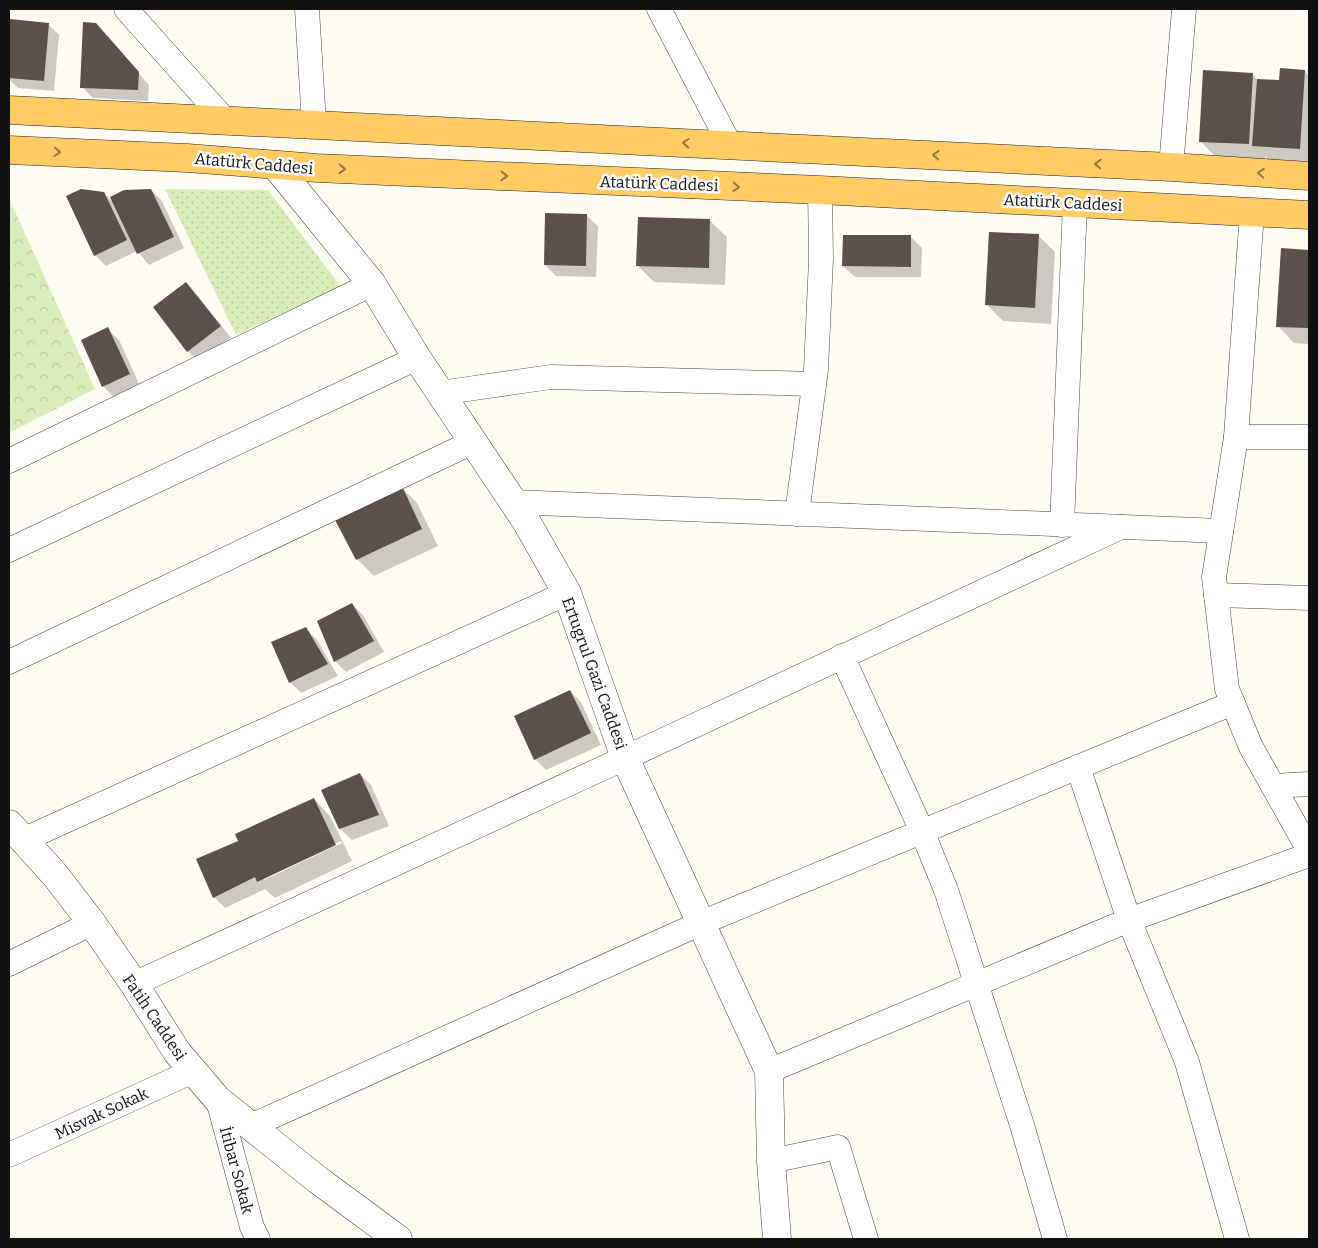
<svg xmlns="http://www.w3.org/2000/svg" width="1318" height="1248" viewBox="0 0 1318 1248" font-family="Bitter,serif">
  <style>
    .grass { fill: url(#grass-dots) }
    .park { fill: url(#park-crowns) }
    .shadow { fill: #0003; fill-rule: evenodd }
    .building { fill: #5a504c }
    .lines { fill: none; stroke-linecap: round; stroke-linejoin: round }
    .minor-casing { stroke: #444; stroke-width: 25 }
    .tertiary-casing { stroke: #444; stroke-width: 29 }
    .primary-casing { stroke: #222; stroke-width: 29 }
    .minor { stroke: #fff; stroke-width: 24 }
    .tertiary { stroke: #fff; stroke-width: 28 }
    .primary { stroke: #ffcc64; stroke-width: 28 }
    .oneway { stroke: #94783f }
    .labels { text-anchor: middle; stroke-width: 5; stroke-linejoin: round; paint-order: stroke }
    .street-label { font-size: 16px; fill: #111; stroke: #fff }
  </style>
  <defs>
    <pattern id="grass-dots" width="8" height="8" patternUnits="userSpaceOnUse" patternTransform="scale(1.25)"><rect width="8" height="8" fill="#d9edba"/><path d="M2 2h.1M6 6h.1" fill="none" stroke="#b9ca9f" stroke-width="1.8" stroke-linecap="round"/></pattern>
    <pattern id="park-crowns" width="20" height="18" patternUnits="userSpaceOnUse" patternTransform="scale(1.25)"><rect width="20" height="18" fill="#d9edba"/><path d="M2 6a3 3 0 1 1 6 0M12 15a3 3 0 1 1 6 0" fill="none" stroke="#b9ca9f"/></pattern>
  </defs>
  <rect width="100%" height="100%" fill="#fffcf4"/>
  <path class="grass" d="M165,189L268,190L341,287L236,335Z"/>
  <path class="park" d="M9,198L95,389L9,433Z"/>
  <g class="shadow">
    <path d="M12,21L48,24L59,35L54,91L18,88L9,79V56Z"/>
    <path d="M107,36L149,85L148,101L93,98L82,87Z"/>
    <path d="M1305,71L1309,76V164L1270,162L1265,156V160L1217,158L1201,142L1252,74L1258,80L1280,82Z"/>
    <path d="M151,190L162,201L184,248L149,265L137,251L106,266L95,255L104,193L114,203Z"/>
    <path d="M586,215L598,226L596,277L556,276L545,265Z"/>
    <path d="M710,221L727,237L725,285L654,282L637,265Z"/>
    <path d="M1038,235L1055,252L1051,324L1003,321L987,305Z"/>
    <path d="M911,237L922,248L921,277H855L843,266Z"/>
    <path d="M1282,249L1309,251V344L1294,343L1278,326Z"/>
    <path d="M186,284L197,295L231,338L199,362L188,351L155,308Z"/>
    <path d="M108,329L119,340L140,386L114,397L103,386Z"/>
    <path d="M400,486L417,503L438,546L374,576L357,559Z"/>
    <path d="M352,604L363,615L384,652L346,672L335,661Z"/>
    <path d="M306,629L317,640L338,676L301,693L290,682Z"/>
    <path d="M570,691L581,702L601,745L546,770L535,759Z"/>
    <path d="M360,774L371,785L389,826L352,840L340,829L323,791Z"/>
    <path d="M314,799L330,816L352,861L275,898L265,889L225,908L214,897ZM341,841L342,843L264,880V878Z"/>
  </g>
  <g class="building">
    <path d="M10,19L49,23L44,81L9,78V40Z"/>
    <path d="M83,22L96,23L139,72L138,90L80,88Z"/>
    <path d="M1280,68L1305,70L1300,149L1252,146L1257,79L1279,80Z"/>
    <path d="M1203,70L1253,73L1249,144L1199,142Z"/>
    <path d="M81,189L104,192L127,240L94,256L66,196Z"/>
    <path d="M151,189L174,237L137,254L110,197L124,190Z"/>
    <path d="M545,213L587,214L586,266L544,265Z"/>
    <path d="M638,217L710,219L709,268L636,266Z"/>
    <path d="M989,232L1039,234L1035,308L985,305Z"/>
    <path d="M843,235H911V267L842,266Z"/>
    <path d="M1281,248L1309,250V328L1276,327Z"/>
    <path d="M186,282L221,326L187,352L153,307Z"/>
    <path d="M108,327L130,374L102,387L81,340Z"/>
    <path d="M401,484L422,529L356,560L333,516Z"/>
    <path d="M352,603L374,641L334,662L317,621Z"/>
    <path d="M306,627L328,664L289,683L271,642Z"/>
    <path d="M570,690L591,733L534,760L514,716Z"/>
    <path d="M360,773L379,815L339,829L321,790Z"/>
    <path d="M314,798L336,845L257,882L255,877L213,898L196,859L238,841L235,834Z"/>
  </g>
  <g class="lines">
    <g class="minor-casing">
      <g id="minor">
        <path d="M126,9L225,120"/>
        <path d="M307,9L314,124"/>
        <path d="M659,9L730,145"/>
        <path d="M1171,167L1184,9"/>
        <path d="M1252,212L1236,437L1214,577L1227,689L1251,747L1309,850"/>
        <path d="M440,393L551,377L814,384"/>
        <path d="M1236,437H1309"/>
        <path d="M9,461L372,284"/>
        <path d="M513,502L1221,531"/>
        <path d="M797,514L816,370L821,259L820,190"/>
        <path d="M1062,525L1075,203"/>
        <path d="M9,550L417,358"/>
        <path d="M1216,595L1309,598"/>
        <path d="M842,656L922,831L946,890L1022,1125L1055,1239"/>
        <path d="M9,662L473,442"/>
        <path d="M1078,767L1129,920L1187,1062L1237,1239"/>
        <path d="M1273,786L1309,784"/>
        <path d="M23,840L567,593"/>
        <path d="M9,964L92,923"/>
        <path d="M134,984L625,758L1121,527"/>
        <path d="M769,1071L1129,920L1309,855"/>
        <path d="M218,1100L252,1227L258,1239"/>
        <path d="M251,1126L701,923L1233,703"/>
        <path d="M9,1155L193,1071"/>
        <path d="M771,1161L838,1147L866,1239"/>
      </g>
    </g>
    <g class="tertiary-casing">
      <g id="tertiary">
        <path d="M275,165L372,284L417,358L526,521L567,593L625,758L769,1071L771,1161L777,1239"/>
        <path d="M9,824L55,875L92,923L134,984L177,1052L218,1100L318,1180L398,1239"/>
      </g>
    </g>
    <g class="primary-casing">
      <g id="primary">
        <path d="M9,110L1171,167L1309,176"/>
        <path d="M9,150L187,158L317,168L820,190L1309,215"/>
      </g>
    </g>
    <use href="#minor" class="minor"/>
    <use href="#tertiary" class="tertiary"/>
    <use href="#primary" class="primary"/>
  </g>
  <defs><path id="oneway-chevron" d="M-2-3.5L2.5 0L-2 3.5" fill="none" stroke-width="1.6" stroke-linecap="round" stroke-linejoin="round" transform="scale(1.25)"/></defs>
  <g class="oneway">
    <use href="#oneway-chevron" transform="translate(686 143) rotate(-177)"/>
    <use href="#oneway-chevron" transform="translate(57 152) rotate(3)"/>
    <use href="#oneway-chevron" transform="translate(936 155) rotate(-177)"/>
    <use href="#oneway-chevron" transform="translate(1098 164) rotate(-177)"/>
    <use href="#oneway-chevron" transform="translate(342 169) rotate(2)"/>
    <use href="#oneway-chevron" transform="translate(1261 173) rotate(-176)"/>
    <use href="#oneway-chevron" transform="translate(504 176) rotate(2)"/>
    <use href="#oneway-chevron" transform="translate(736 187) rotate(3)"/>
  </g>
  <g class="labels">
    <g class="street-label">
      <text transform="translate(254 163) rotate(5)" y="6">Atatürk Caddesi</text>
      <text transform="translate(659 183) rotate(2)" y="6">Atatürk Caddesi</text>
      <text transform="translate(1063 202) rotate(3)" y="6">Atatürk Caddesi</text>
      <text transform="translate(595 673) rotate(70)" y="6">Ertugrul Gazi Caddesi</text>
      <text transform="translate(155 1017) rotate(56)" y="6">Fatih Caddesi</text>
      <text transform="translate(101 1113) rotate(-25)" y="6">Misvak Sokak</text>
      <text transform="translate(237 1170) rotate(75)" y="6">İtibar Sokak</text>
    </g>
  </g>
  <rect width="1318" height="1248" fill="none" stroke="#111111" stroke-width="20"/>
</svg>
